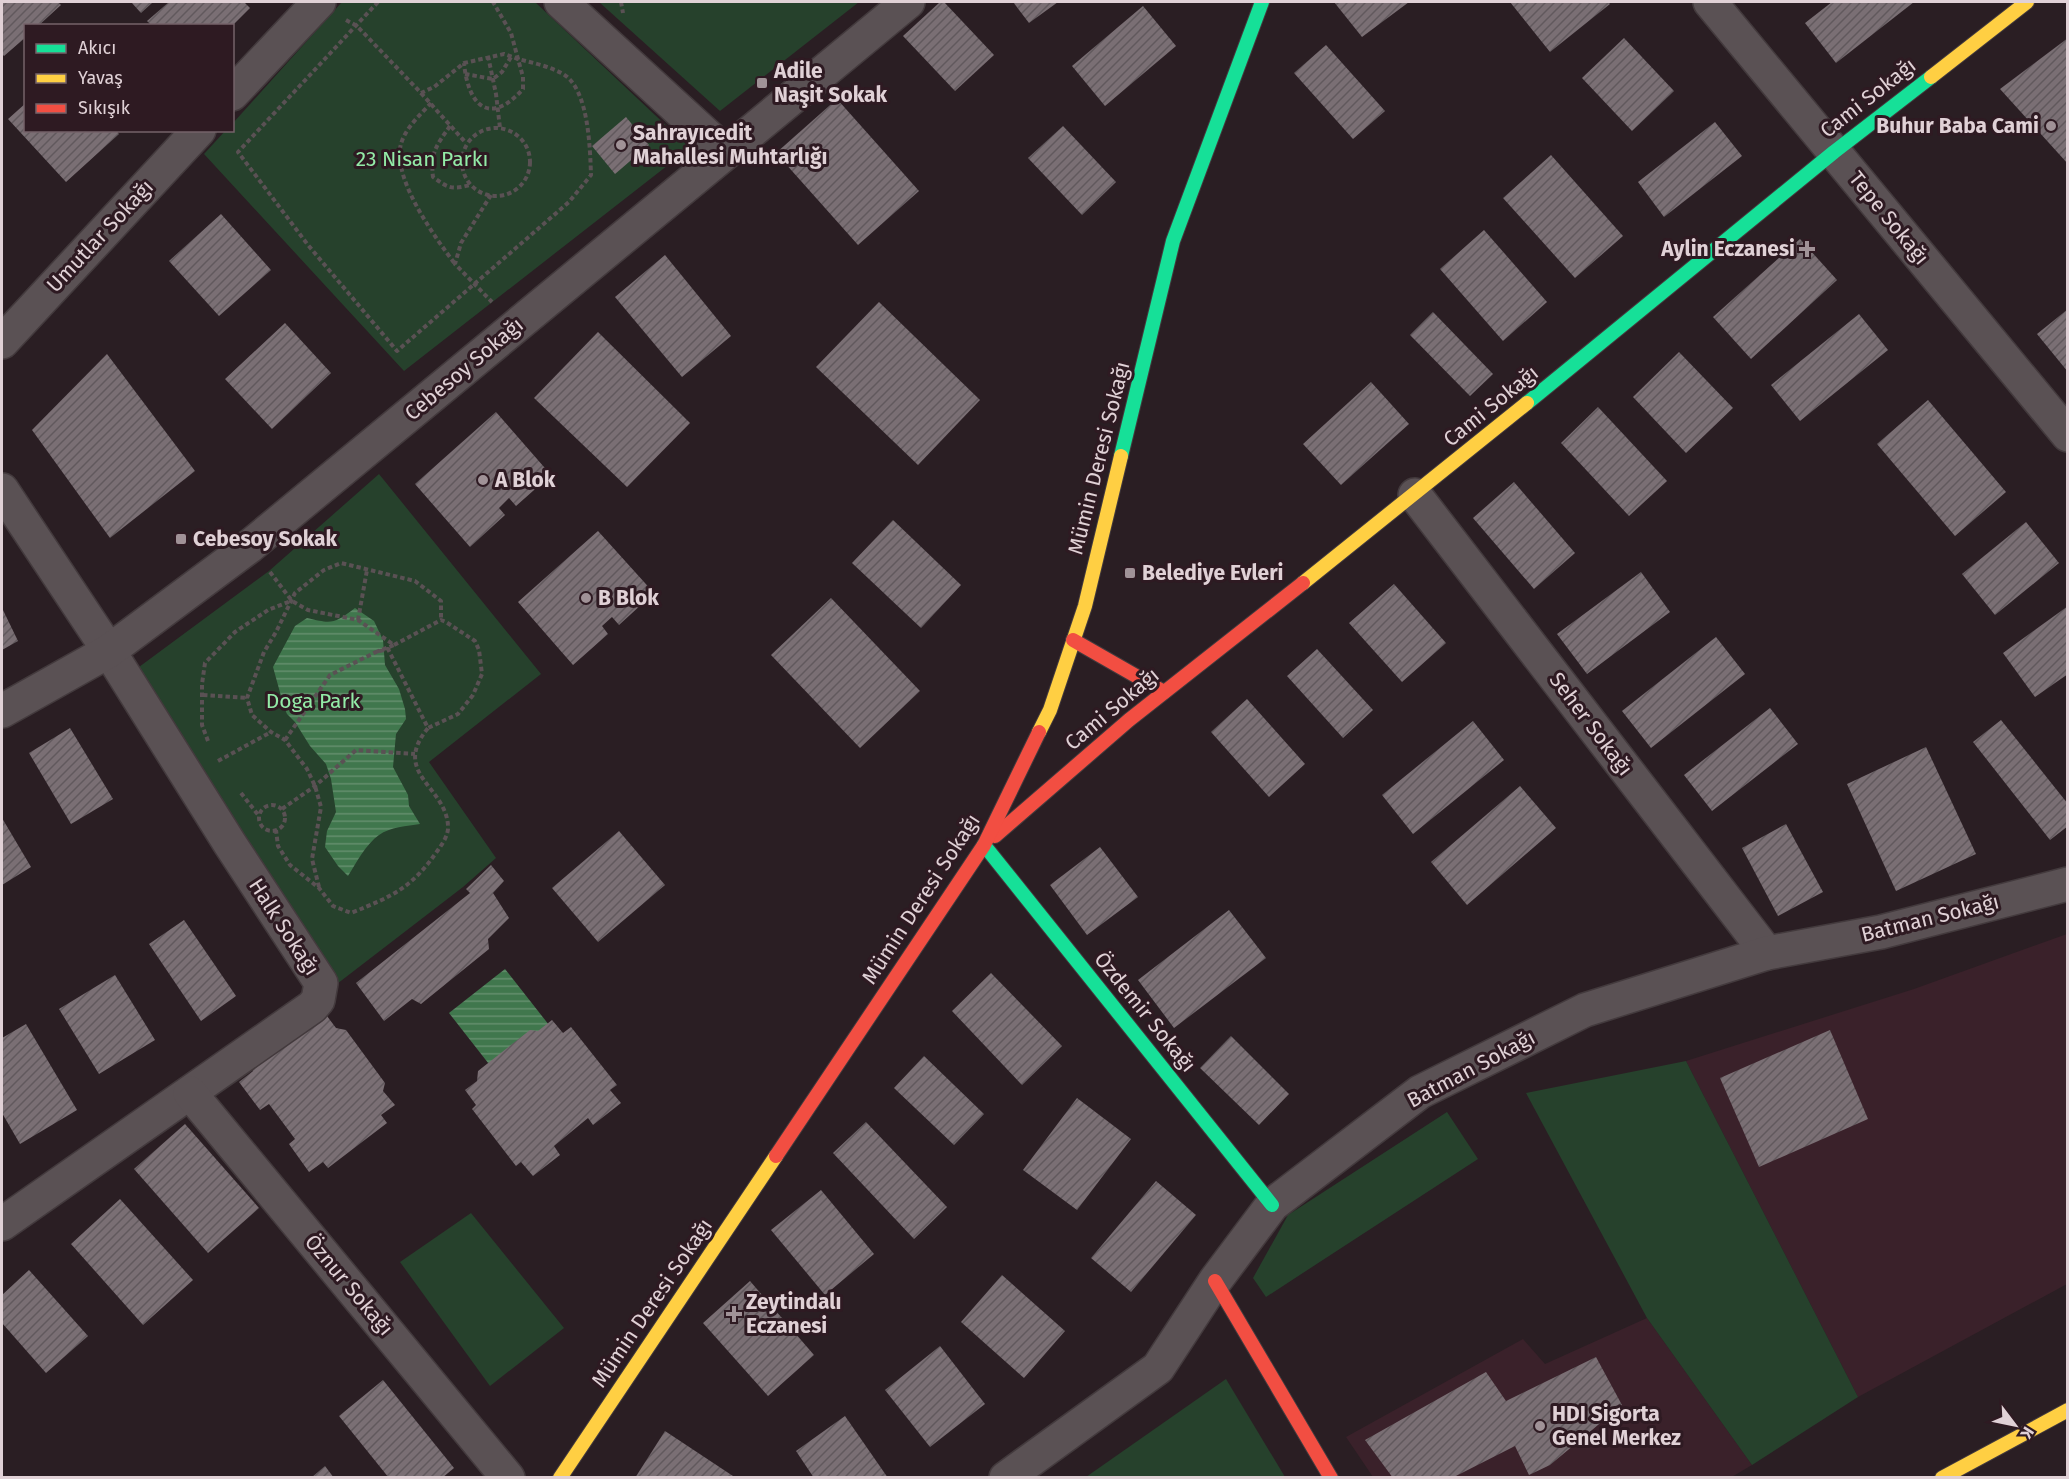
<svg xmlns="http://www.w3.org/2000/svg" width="2069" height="1479" viewBox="0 0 2069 1479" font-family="'Fira Sans',sans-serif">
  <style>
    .built { fill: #3a212a }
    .green { fill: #26412c }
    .water { fill: url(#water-rules) }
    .building { fill: url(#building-hatch) }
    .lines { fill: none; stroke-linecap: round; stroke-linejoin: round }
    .street-casing { stroke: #433a3d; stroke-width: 36 }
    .fast-casing { stroke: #433a3d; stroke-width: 16 }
    .slow-casing { stroke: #433a3d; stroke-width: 16 }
    .jam-casing { stroke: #433a3d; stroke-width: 16 }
    .path { stroke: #5a5154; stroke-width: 4; stroke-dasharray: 4.5 3; stroke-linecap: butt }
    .street { stroke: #5a5154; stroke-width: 33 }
    .fast { stroke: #16e098; stroke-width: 14 }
    .slow { stroke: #ffcf43; stroke-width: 14 }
    .jam { stroke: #f24e42; stroke-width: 14 }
    .poi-dot { fill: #a09297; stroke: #2e1a22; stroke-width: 2 }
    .labels { text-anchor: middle; stroke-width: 6; stroke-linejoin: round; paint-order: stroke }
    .poi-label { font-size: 21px; font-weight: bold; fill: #e0d1d6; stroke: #2e1a22; text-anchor: start }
    .street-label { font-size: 21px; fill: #e0d1d6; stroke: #2e1a22 }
    .park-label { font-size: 21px; fill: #93eba7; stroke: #2e1a22 }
  </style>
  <defs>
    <pattern id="water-rules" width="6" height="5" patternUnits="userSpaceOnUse" patternTransform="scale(1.5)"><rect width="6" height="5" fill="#40774d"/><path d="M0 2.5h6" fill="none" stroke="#648f6e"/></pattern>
    <pattern id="building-hatch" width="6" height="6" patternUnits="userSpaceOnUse" patternTransform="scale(1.5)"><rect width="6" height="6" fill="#7a6f74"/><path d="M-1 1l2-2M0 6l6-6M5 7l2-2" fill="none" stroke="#61595d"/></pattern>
  </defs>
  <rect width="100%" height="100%" fill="#2a1e23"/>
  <g class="built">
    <path d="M2067,934V1284L1858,1397L1686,1061L1914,989Z"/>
    <path d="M1647,1318L1752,1465L1730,1478L1373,1477L1346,1437L1523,1339L1545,1364Z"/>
  </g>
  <g class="green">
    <path d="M342,2H535L690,148L404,371L204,154L225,131L232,130L233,123Z"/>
    <path d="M599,2H859L720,111Z"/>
    <path d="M379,474L541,674L429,762L496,858L463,887L333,987L139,667L269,571Z"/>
    <path d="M1686,1061L1858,1397L1752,1465L1647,1318L1526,1093Z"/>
    <path d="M1447,1112L1478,1159L1266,1297L1253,1278L1288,1215Z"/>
    <path d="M471,1213L564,1328L490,1386L400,1262Z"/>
    <path d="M1226,1379L1285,1477H1086Z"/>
  </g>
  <g class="water">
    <path d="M355,608L374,621L383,640L385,665L399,689L405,709L406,719L396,734L393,767L408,795L409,806L420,824C407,826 390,827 379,835C366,844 356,863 348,876L338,866L325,847L327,831L336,812L331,779L326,764L310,746L295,722L287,714L284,707L273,667L295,626L307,618C332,624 334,624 355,608Z"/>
    <path d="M505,969L560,1039L503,1082L449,1013Z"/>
  </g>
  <g class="building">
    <path d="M2,2H58L61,5L38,26H26V37L4,56L2,54Z"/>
    <path d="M131,2H153L141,13Z"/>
    <path d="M169,2H244L250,8L232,26H152L147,21Z"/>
    <path d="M940,2H944L994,55L955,91L903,36Z"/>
    <path d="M1013,2H1058L1029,23Z"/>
    <path d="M1334,2H1409L1362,37Z"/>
    <path d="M1510,2H1608L1610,4L1550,52Z"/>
    <path d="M1832,2H1914L1836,63L1805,23Z"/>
    <path d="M1143,6L1176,46L1105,106L1072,66Z"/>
    <path d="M1624,38L1674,91L1632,131L1582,78Z"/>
    <path d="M2068,38V164L2000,89Z"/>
    <path d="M1326,45L1385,111L1353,139L1294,73Z"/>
    <path d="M837,99L919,191L858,245L776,153Z"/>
    <path d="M26,103V130H116L119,134L66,182L8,119Z"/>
    <path d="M626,117L649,145L615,174L592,146Z"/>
    <path d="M1715,122L1742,156L1664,217L1638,182Z"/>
    <path d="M1063,126L1116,182L1082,215L1028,158Z"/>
    <path d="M1551,155L1623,236L1575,278L1503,198Z"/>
    <path d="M221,214L271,270L219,316L169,261Z"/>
    <path d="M1484,230L1547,302L1503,341L1440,269Z"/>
    <path d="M1800,239L1837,280L1751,359L1713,317Z"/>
    <path d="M665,255L731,336L682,377L615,297Z"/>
    <path d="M879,302L980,400L918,465L816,367Z"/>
    <path d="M2068,309V372L2037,334Z"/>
    <path d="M1433,312L1493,374L1470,396L1410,335Z"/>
    <path d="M1859,314L1888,350L1800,421L1771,385Z"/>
    <path d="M285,323L331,373L272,429L225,379Z"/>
    <path d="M598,332L690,423L627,487L534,398Z"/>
    <path d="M1679,352L1733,408L1686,453L1633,397Z"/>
    <path d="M107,354L195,471L110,538L32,430Z"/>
    <path d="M1371,382L1409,424L1341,485L1303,444Z"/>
    <path d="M1928,400L2006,492L1955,536L1877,444Z"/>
    <path d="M1598,407L1667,481L1629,516L1561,443Z"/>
    <path d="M496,412L551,475L516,506L509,498L499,508L505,515L470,547L415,484Z"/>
    <path d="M1514,482L1575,553L1534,589L1473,518Z"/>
    <path d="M893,520L961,585L921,628L852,563Z"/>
    <path d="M2026,522L2059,563L1995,615L1962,574Z"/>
    <path d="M598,531L654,593L619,625L612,617L602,626L608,634L573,665L518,602Z"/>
    <path d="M1641,572L1670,612L1587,674L1557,634Z"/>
    <path d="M1394,584L1446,643L1402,682L1349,623Z"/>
    <path d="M831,598L920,691L860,748L771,655Z"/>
    <path d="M2068,606V674L2035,697L2003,653Z"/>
    <path d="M2,608L18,641L2,650Z"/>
    <path d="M1716,637L1745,674L1651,748L1622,711Z"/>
    <path d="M1317,649L1373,710L1343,738L1287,676Z"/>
    <path d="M1247,699L1305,764L1269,797L1211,732Z"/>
    <path d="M1770,708L1798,744L1712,811L1684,775Z"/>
    <path d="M2001,720L2068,804V826L2050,840L1973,742Z"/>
    <path d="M1473,721L1504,760L1413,834L1382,795Z"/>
    <path d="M70,728L113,799L71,824L29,753Z"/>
    <path d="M1926,747L1976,854L1896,891L1847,784Z"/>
    <path d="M1520,786L1556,828L1467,905L1431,862Z"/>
    <path d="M2,818L31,867L2,885Z"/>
    <path d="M1786,824L1823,892L1778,916L1742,848Z"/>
    <path d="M619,831L665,885L598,942L552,888Z"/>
    <path d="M1100,847L1138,897L1087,935L1050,885Z"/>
    <path d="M491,865L504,881L493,893L509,918L488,939L489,949L421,1004L412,999L384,1021L356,983L470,893L466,889Z"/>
    <path d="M1229,910L1266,958L1174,1028L1138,980Z"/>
    <path d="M184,920L236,996L201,1021L149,944Z"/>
    <path d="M991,973L1062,1046L1022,1085L952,1011Z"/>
    <path d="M115,975L155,1040L99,1074L59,1009Z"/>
    <path d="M327,1016L336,1028L346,1030L385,1083L383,1091L395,1105L381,1115L387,1123L328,1168L323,1162L309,1172L289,1144L295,1139L269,1104L260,1110L239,1082L253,1071L250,1066L308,1022L312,1027Z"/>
    <path d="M552,1020L563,1033L571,1027L617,1085L610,1090L621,1103L593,1125L588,1118L554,1146L560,1155L533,1176L521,1162L516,1166L472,1109L476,1105L465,1090L477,1081L478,1071L530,1030L538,1031Z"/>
    <path d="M26,1024L77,1110L20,1144L2,1113V1038Z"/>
    <path d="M1830,1030L1868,1119L1759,1167L1720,1078Z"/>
    <path d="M1231,1036L1289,1094L1259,1125L1200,1068Z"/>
    <path d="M924,1056L984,1114L954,1145L894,1088Z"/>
    <path d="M1077,1098L1131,1139L1077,1210L1023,1170Z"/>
    <path d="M866,1122L947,1207L914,1239L833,1153Z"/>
    <path d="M185,1124L259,1208L208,1253L134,1169Z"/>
    <path d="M1156,1181L1196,1215L1131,1292L1091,1258Z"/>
    <path d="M821,1190L874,1254L825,1295L771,1230Z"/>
    <path d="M120,1199L193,1280L143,1325L71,1244Z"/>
    <path d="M29,1270L88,1336L46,1373L2,1323V1295Z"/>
    <path d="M1002,1275L1065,1331L1024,1378L961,1322Z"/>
    <path d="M750,1281L814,1355L768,1396L703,1323Z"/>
    <path d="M940,1346L985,1404L930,1447L885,1390Z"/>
    <path d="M1596,1357L1622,1405L1550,1465L1529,1475L1515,1446L1452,1478H1393L1365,1440L1486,1372L1506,1401Z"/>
    <path d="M383,1380L454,1468L442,1478H389L339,1416Z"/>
    <path d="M845,1416L888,1478H814L796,1451Z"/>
    <path d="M665,1431L736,1478H635Z"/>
    <path d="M325,1466L334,1478H311Z"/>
  </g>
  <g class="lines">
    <g class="street-casing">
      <g id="street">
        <path d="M561,2L725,152"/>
        <path d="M1710,2L2068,435"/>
        <path d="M232,94L319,2"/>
        <path d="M2,342L199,130"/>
        <path d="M2,490L109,651L230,844L321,983L318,1000L312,1007L2,1224"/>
        <path d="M1415,495L1767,953"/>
        <path d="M2,711L109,651L250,546L908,2"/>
        <path d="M190,1093L508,1478"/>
        <path d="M1006,1478L1158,1368L1215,1281L1272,1205L1420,1092L1585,1010L1767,953L1881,932L2068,884"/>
      </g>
    </g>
    <g class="fast-casing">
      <g id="fast">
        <path d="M1527,403L1834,152L1931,77"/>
        <path d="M1121,456L1173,241L1262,2"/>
        <path d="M984,845L1272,1205"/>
      </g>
    </g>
    <g class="slow-casing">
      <g id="slow">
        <path d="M1931,77L2027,2"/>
        <path d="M1303,583L1527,403"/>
        <path d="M1039,732L1050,710L1085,606L1121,456"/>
        <path d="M560,1478L776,1156"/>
        <path d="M1942,1478L2068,1410"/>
      </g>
    </g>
    <g class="jam-casing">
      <g id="jam">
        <path d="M1073,640L1164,692"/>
        <path d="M995,836L1129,720L1303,583"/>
        <path d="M776,1156L984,845L1039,732"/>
        <path d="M1215,1281L1331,1478"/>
      </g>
    </g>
    <g class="path">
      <path d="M378,2L238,152L308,245L397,351L569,202L591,175C590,149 589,89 563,74C549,66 533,63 518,59L511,33L493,2"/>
      <path d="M621,2L623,13"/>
      <path d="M346,20L357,26L421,93L434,87L464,63L504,54L518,59L523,77V89C489,127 468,105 464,63"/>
      <path d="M488,56L496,94L500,128"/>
      <path d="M465,74L493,79L502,72L511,57"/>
      <path d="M421,93L466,143"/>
      <path d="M431,103C420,115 402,131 400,149C396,184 435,237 455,264"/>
      <path d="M450,126C437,145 430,152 433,177C448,188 452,190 470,185"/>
      <circle cx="496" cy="162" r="34"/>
      <path d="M491,195L461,243L455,264L492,302"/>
      <path d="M270,572L292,601L308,610L358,620L394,645L376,652L388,649L428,728C391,773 445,786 448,825C449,834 443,843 438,850C412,888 393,896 351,913L333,906L319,888L290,865L278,846L276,830"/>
      <path d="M358,620L367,570"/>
      <path d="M394,645L441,620L446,622L475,641L479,650L482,674L473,695L458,714L428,728"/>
      <path d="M203,695L247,698"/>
      <path d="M285,740L330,675L376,652"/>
      <path d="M208,741L202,725V684L205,663L235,632L268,610L291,601"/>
      <path d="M218,761L271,732"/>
      <path d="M241,793L259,816"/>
      <circle cx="272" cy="818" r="13"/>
      <path d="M282,809L315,786L356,750L415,754"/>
      <path d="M319,887L312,859L321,807L315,786L307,769L285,740L271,732L252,715L247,698L264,652L276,632L295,593L324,570L341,563L415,581L441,601V620"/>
    </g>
    <use href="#street" class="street"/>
    <use href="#fast" class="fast"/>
    <use href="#slow" class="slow"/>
    <use href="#jam" class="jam"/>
  </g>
  <g class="poi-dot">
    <rect x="756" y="77" width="12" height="12" rx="3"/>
    <circle cx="2051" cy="126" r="6"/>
    <circle cx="621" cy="145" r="6"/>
    <path d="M1804 240h6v6h6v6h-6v6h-6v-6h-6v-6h6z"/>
    <circle cx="483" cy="480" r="6"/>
    <rect x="175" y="533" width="12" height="12" rx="3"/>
    <rect x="1124" y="567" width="12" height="12" rx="3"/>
    <circle cx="586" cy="598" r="6"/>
    <path d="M731 1305h6v6h6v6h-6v6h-6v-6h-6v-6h6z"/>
    <circle cx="1540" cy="1426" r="6"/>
  </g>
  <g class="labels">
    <g class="poi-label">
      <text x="774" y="78">Adile<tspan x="774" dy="24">Naşit Sokak</tspan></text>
      <text x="2039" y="133" text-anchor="end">Buhur Baba Cami</text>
      <text x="633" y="140">Sahrayıcedit<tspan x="633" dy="24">Mahallesi Muhtarlığı</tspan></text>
      <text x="1795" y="256" text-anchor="end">Aylin Eczanesi</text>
      <text x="495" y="487">A Blok</text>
      <text x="193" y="546">Cebesoy Sokak</text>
      <text x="1142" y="580">Belediye Evleri</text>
      <text x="598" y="605">B Blok</text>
      <text x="746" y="1309">Zeytindalı<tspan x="746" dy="24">Eczanesi</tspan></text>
      <text x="1552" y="1421">HDI Sigorta<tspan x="1552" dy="24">Genel Merkez</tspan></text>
    </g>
    <g class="street-label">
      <text transform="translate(1868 98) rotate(-38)" y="7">Cami Sokağı</text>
      <text transform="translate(1889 218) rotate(51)" y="7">Tepe Sokağı</text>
      <text transform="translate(100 236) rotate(-47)" y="7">Umutlar Sokağı</text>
      <text transform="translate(464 369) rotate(-40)" y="7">Cebesoy Sokağı</text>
      <text transform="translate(1491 406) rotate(-39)" y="7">Cami Sokağı</text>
      <text transform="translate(1099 458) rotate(-76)" y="7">Mümin Deresi Sokağı</text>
      <text transform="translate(1112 709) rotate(-40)" y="7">Cami Sokağı</text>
      <text transform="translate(1591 724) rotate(53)" y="7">Seher Sokağı</text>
      <text transform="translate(921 899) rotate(-57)" y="7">Mümin Deresi Sokağı</text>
      <text transform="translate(1930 918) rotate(-14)" y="7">Batman Sokağı</text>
      <text transform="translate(284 927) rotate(57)" y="7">Halk Sokağı</text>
      <text transform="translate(1145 1012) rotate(51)" y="7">Özdemir Sokağı</text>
      <text transform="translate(1471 1069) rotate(-28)" y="7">Batman Sokağı</text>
      <text transform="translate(349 1285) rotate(50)" y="7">Öznur Sokağı</text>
      <text transform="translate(652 1303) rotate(-56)" y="7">Mümin Deresi Sokağı</text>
    </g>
    <g class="park-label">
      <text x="422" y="166">23 Nisan Parkı</text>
      <text x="313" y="708">Doga Park</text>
    </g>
  </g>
  <rect width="2069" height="1479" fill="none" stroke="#e0d1d6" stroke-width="6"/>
  <rect x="24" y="24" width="210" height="108" fill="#2e1a22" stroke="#75636a" stroke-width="1.5"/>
  <rect x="36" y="44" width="30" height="9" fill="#16e098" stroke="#75636a" stroke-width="1.5"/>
  <text x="78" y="54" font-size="18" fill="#e0d1d6">Akıcı</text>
  <rect x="36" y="74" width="30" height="9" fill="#ffcf43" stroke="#75636a" stroke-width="1.5"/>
  <text x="78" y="84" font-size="18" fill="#e0d1d6">Yavaş</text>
  <rect x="36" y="104" width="30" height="9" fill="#f24e42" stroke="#75636a" stroke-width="1.5"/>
  <text x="78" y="114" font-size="18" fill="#e0d1d6">Sıkışık</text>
  <g transform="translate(2015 1425) rotate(122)" stroke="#2e1a22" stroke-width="4.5" paint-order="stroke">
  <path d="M0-4.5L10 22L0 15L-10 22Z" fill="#e0d1d6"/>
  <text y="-9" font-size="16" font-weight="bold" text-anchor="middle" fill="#e0d1d6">K</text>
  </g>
</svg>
